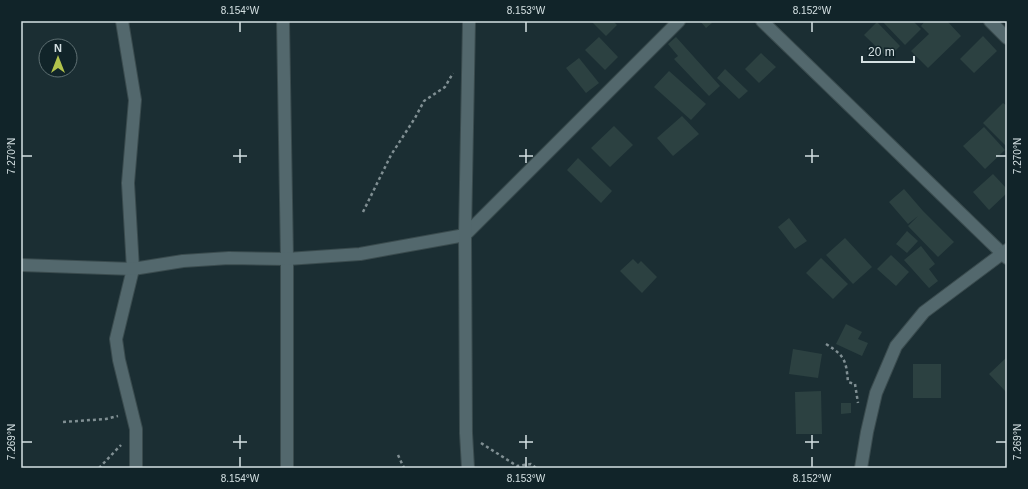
<svg xmlns="http://www.w3.org/2000/svg" width="1028" height="489" viewBox="0 0 1028 489" font-family="Helvetica,sans-serif">
  <style>
    .building { fill: #2c4141 }
    .lines { fill: none; stroke-linecap: round; stroke-linejoin: round }
    .minor-casing { stroke: #3a4b4e; stroke-width: 14 }
    .path { stroke: #808f93; stroke-width: 2.5; stroke-dasharray: 3 3; stroke-linecap: butt }
    .minor { stroke: #53686d; stroke-width: 12 }
    .ticks { fill: none; stroke: #d5e1e3; stroke-width: 1.5 }
    .neatline { fill: none; stroke: #d5e1e3; stroke-width: 1.5 }
    .ticks-label { font-size: 10px; text-anchor: middle; fill: #d5e1e3 }
  </style>
  <rect width="100%" height="100%" fill="#1b2e33"/>
  <g class="building">
    <path d="M591,21H613L617,25L606,36Z"/>
    <path d="M700,21H710L712,23L706,28Z"/>
    <path d="M882,21H913L921,29L905,45Z"/>
    <path d="M925,21H947L961,36L928,68L911,51L929,34L921,26Z"/>
    <path d="M877,22L900,46L888,58L864,35Z"/>
    <path d="M983,36L997,51L974,73L960,59Z"/>
    <path d="M599,37L618,57L605,70L585,50Z"/>
    <path d="M676,37L720,86L709,96L674,59L678,56L668,44Z"/>
    <path d="M761,53L776,67L759,83L745,69Z"/>
    <path d="M579,58L599,83L586,93L566,68Z"/>
    <path d="M725,69L748,91L739,99L717,78Z"/>
    <path d="M669,71L706,104L691,120L654,87Z"/>
    <path d="M1003,103L1007,106V147L983,123Z"/>
    <path d="M682,116L699,134L673,156L657,138Z"/>
    <path d="M614,126L633,145L610,167L591,148Z"/>
    <path d="M984,127L1005,150L985,169L963,146Z"/>
    <path d="M578,158L612,191L601,203L567,170Z"/>
    <path d="M993,174L1007,189V193L989,210L973,192Z"/>
    <path d="M904,189L923,211L954,242L938,257L908,226L918,216L908,224L889,202Z"/>
    <path d="M789,218L807,241L795,249L778,227Z"/>
    <path d="M907,231L918,241L907,253L896,244Z"/>
    <path d="M845,238L872,267L853,284L826,255Z"/>
    <path d="M921,246L935,264L929,269L938,281L929,288L904,260Z"/>
    <path d="M891,255L909,272L896,286L877,269Z"/>
    <path d="M821,258L848,284L833,299L806,273Z"/>
    <path d="M633,259L638,264L641,261L657,277L642,293L620,271Z"/>
    <path d="M846,324L862,332L858,339L868,343L862,356L836,344Z"/>
    <path d="M793,349L822,354L818,378L789,374Z"/>
    <path d="M1007,357V393L989,374Z"/>
    <rect x="913" y="364" width="28" height="34"/>
    <path d="M821,391L822,434H796L795,392Z"/>
    <path d="M841,403H851V413L841,414Z"/>
  </g>
  <g class="lines">
    <g class="minor-casing">
      <g id="minor">
        <path d="M122,21L135,100L128,183L133,269L116,339L119,360L136,429V468"/>
        <path d="M283,21L287,259V468"/>
        <path d="M762,21L1007,258"/>
        <path d="M990,21L1007,38"/>
        <path d="M21,265L133,269L183,261L229,258L287,259L360,254L465,235L679,21"/>
        <path d="M468,468L466,433L465,235L469,21"/>
        <path d="M861,468L867,432L876,393L896,346L924,312L1007,250"/>
      </g>
    </g>
    <g class="path">
      <path d="M363,212L391,155L415,118L424,101L445,87L453,73"/>
      <path d="M826,344C845,356 846,360 848,382L855,384L858,403"/>
      <path d="M63,422L106,419L118,416"/>
      <path d="M481,443L517,466L531,464L536,468"/>
      <path d="M398,455L404,468"/>
      <path d="M99,468L121,445"/>
    </g>
    <use href="#minor" class="minor"/>
  </g>
  <path class="ticks" d="M240,22V32M526,22V32M812,22V32M240,149V163M526,149V163M812,149V163M22,156H32M233,156H247M519,156H533M805,156H819M996,156H1006M240,435V449M526,435V449M812,435V449M22,442H32M233,442H247M519,442H533M805,442H819M996,442H1006M240,457V467M526,457V467M812,457V467"/>
  <rect width="1028" height="489" fill="none" stroke="#112429" stroke-width="44"/>
  <g transform="translate(58 58)"><circle r="19" fill="#112429" stroke="#5f7073"/>
  <path d="M0-3L7 15L0 10L-7 15Z" fill="#b2c34c"/>
  <text y="-6" font-size="11" font-weight="bold" text-anchor="middle" fill="#d5e1e3">N</text>
  </g>
  <path d="M862 56v6h52v-6" fill="none" stroke="#d5e1e3" stroke-width="2"/>
  <text x="868" y="56" font-size="12" fill="#d5e1e3" stroke="#112429" stroke-width="3" paint-order="stroke">20 m</text>
  <rect x="22" y="22" width="984" height="445" class="neatline"/>
  <g class="ticks-label">
    <text x="240" y="14">8.154°W</text>
    <text x="526" y="14">8.153°W</text>
    <text x="812" y="14">8.152°W</text>
    <text transform="translate(11 156) rotate(-90)" y="4">7.270°N</text>
    <text transform="translate(1017 156) rotate(-90)" y="4">7.270°N</text>
    <text transform="translate(11 442) rotate(-90)" y="4">7.269°N</text>
    <text transform="translate(1017 442) rotate(-90)" y="4">7.269°N</text>
    <text x="240" y="482">8.154°W</text>
    <text x="526" y="482">8.153°W</text>
    <text x="812" y="482">8.152°W</text>
  </g>
</svg>
